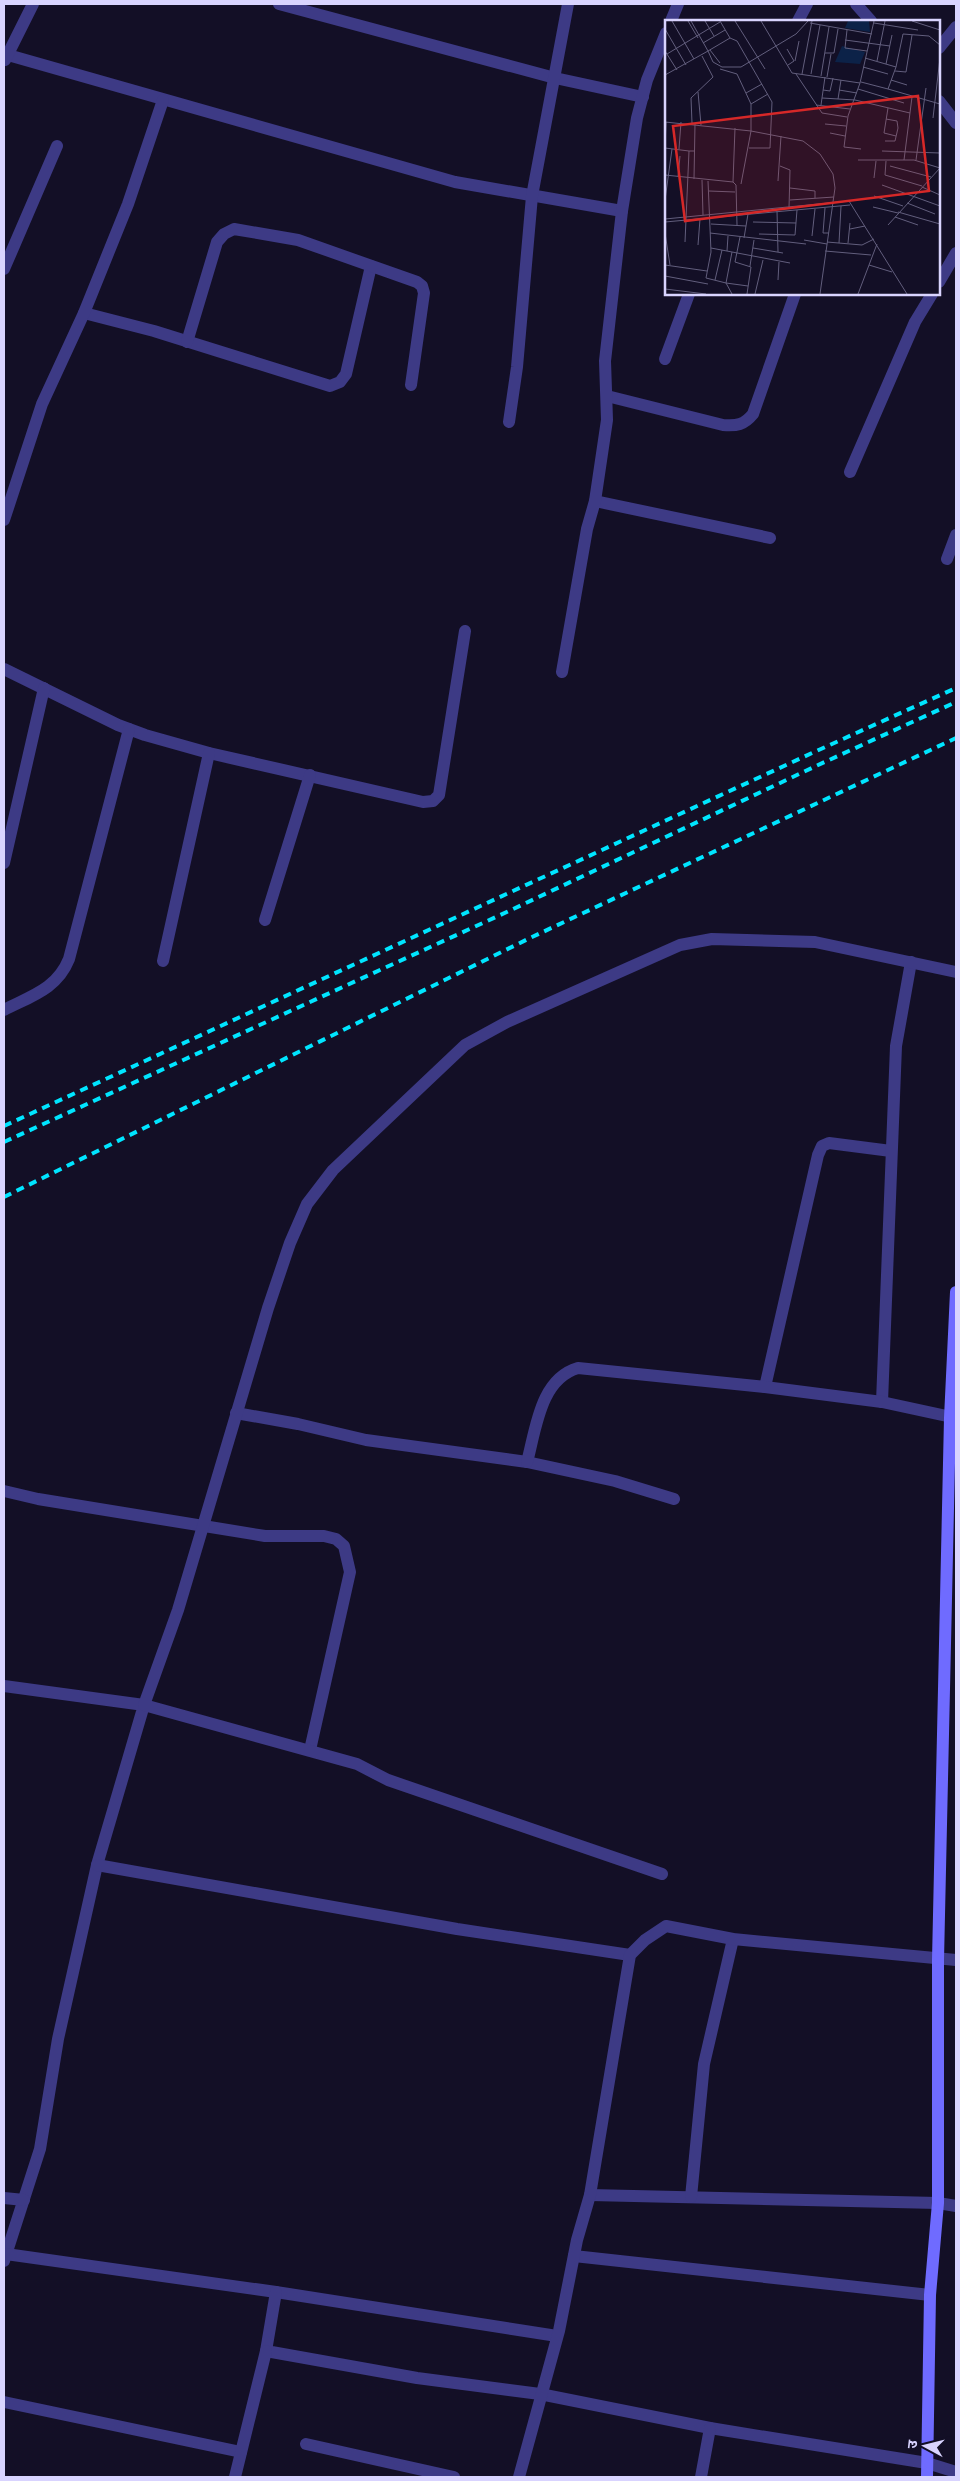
<svg xmlns="http://www.w3.org/2000/svg" width="960" height="2481" viewBox="0 0 960 2481" font-family="'Work Sans','Noto Sans Devanagari',sans-serif">
  <style>
    .lines { fill: none; stroke-linecap: round; stroke-linejoin: round }
    .street { stroke: #3d3a85; stroke-width: 12 }
    .secondary { stroke: #6f6bff; stroke-width: 12 }
    .rail { stroke: #00e5ff; stroke-width: 4; stroke-dasharray: 8 6; stroke-linecap: butt }
    .inset-road { fill: none; stroke: #625e7d; stroke-width: 1 }
    .view { fill: #d62828; fill-opacity: 0.15; stroke: #d62828; stroke-width: 2.5 }
    .inset-edge { fill: none; stroke: #d9d4ff; stroke-width: 2.5 }
  </style>
  <rect width="100%" height="100%" fill="#130f26"/>
  <g class="lines">
    <g class="street">
      <path d="M279,4L555,78L643,97"/>
      <path d="M856,4L871,21"/>
      <path d="M671,21L678,4"/>
      <path d="M798,21L807,4"/>
      <path d="M939,48L956,27"/>
      <path d="M8,55L455,182L622,211"/>
      <path d="M5,60L33,4"/>
      <path d="M939,101L956,123"/>
      <path d="M4,269L57,146"/>
      <path d="M939,282L956,253"/>
      <path d="M84,313L154,331L330,386L340,382L346,374L371,266"/>
      <path d="M187,342L217,242L224,234L234,229L298,240L417,282L422,286L424,293L411,385"/>
      <path d="M665,359L689,294"/>
      <path d="M607,396L723,425C737,426 744,425 753,414L795,294"/>
      <path d="M509,422L517,367L532,196L568,4"/>
      <path d="M850,472L915,322L932,294"/>
      <path d="M595,501L770,538"/>
      <path d="M4,520L42,404L84,313L128,204L163,100"/>
      <path d="M947,559L956,535"/>
      <path d="M4,669L118,725L145,735L209,753L423,802L433,801L439,795L465,631"/>
      <path d="M562,672L587,529L595,501L607,420L605,361L622,211L637,118L647,80L666,33"/>
      <path d="M4,863L44,688"/>
      <path d="M265,920L310,775"/>
      <path d="M163,961L209,753"/>
      <path d="M4,1010C31,996 57,989 69,959L129,729"/>
      <path d="M765,1387L818,1155L822,1146L829,1143L891,1151"/>
      <path d="M882,1402L896,1046L911,962"/>
      <path d="M236,1413L298,1424L366,1440L527,1462L615,1481L674,1499"/>
      <path d="M527,1462C536,1429 540,1379 578,1368L765,1387L882,1402L956,1418"/>
      <path d="M4,1491L38,1499L265,1536H324L336,1539L344,1546L350,1572L310,1750"/>
      <path d="M4,1686L144,1705L97,1865L58,2039L40,2149L4,2261"/>
      <path d="M97,1865L457,1929L630,1955"/>
      <path d="M662,1874L388,1780L357,1764L144,1705L178,1610L268,1308L290,1243L307,1204L333,1170L465,1045L507,1022L680,945L712,939L815,942L956,972"/>
      <path d="M590,2195L938,2203L956,2206"/>
      <path d="M691,2197L704,2064L733,1939"/>
      <path d="M4,2198L24,2200"/>
      <path d="M6,2254L276,2292L557,2336"/>
      <path d="M574,2256L930,2295"/>
      <path d="M276,2292L266,2351L417,2378L540,2394L710,2428L927,2463L956,2472"/>
      <path d="M4,2402L241,2452"/>
      <path d="M306,2444L454,2477"/>
      <path d="M235,2477L266,2351"/>
      <path d="M519,2477L559,2331L577,2240L590,2195L630,1955L645,1940L666,1926L733,1939L956,1960"/>
      <path d="M701,2477L710,2428"/>
    </g>
    <path class="secondary" d="M927,2477L930,2295L938,2203V1960L950,1418L956,1292"/>
    <g class="rail">
      <path d="M4,1126L812,753L956,688"/>
      <path d="M4,1142L509,911L816,766L956,702"/>
      <path d="M4,1197L530,938L956,738"/>
    </g>
  </g>
  <g transform="translate(665 20)">
    <rect width="275" height="275" fill="#130f26"/>
    <path d="M183,1H204L205,12L180,8ZM177,26L200,32L195,44L170,42Z" fill="#0c2248"/>
    <path class="inset-road" d="M7,1L29,39M23,1L33,18M26,1L43,31L65,18L55,1M40,1L49,16M70,1L100,49M96,1L127,53L195,63L209,1M247,1L275,10M145,3L207,14M209,3L253,10M0,9L21,45M182,10L180,28L202,31M65,18L72,21L107,82L105,128H84M180,20L225,26M38,23L60,10M122,29L129,41L123,45M45,30L55,43M0,31L12,50M160,33H169L173,9M2,34L55,2M130,41L134,21M212,41L220,1M221,44L227,15M198,47L223,54M231,47L238,14L264,16L275,25M230,51L241,52L247,15M131,54L157,93L182,97M137,54L147,1M146,54L155,5M0,55L43,31L48,42L57,47H76L131,14L143,1M156,56L164,7M162,57L166,34M226,60L242,65M196,62L223,69L231,47L200,38M195,63L183,96L179,127L196,129M193,69L239,83M223,69L275,84M158,70L165,71L168,58M174,70L192,73M33,72L36,105M81,73L97,64M157,78L190,80L245,93M173,79L176,60M86,84L103,74M151,85L185,89M156,85L160,57M223,88L219,113L231,116M268,98L275,38M0,102L86,111V84L72,54L55,49M27,103L26,78L48,57L37,36M160,104L181,106M165,113L180,116M220,121H230L233,108L232,101L221,99M0,128L1,102M0,128L24,131M14,129L16,102M217,131L275,133M193,140H249L275,148L223,205M239,140L247,77M251,140L261,68M221,141L220,155L257,166M115,146L125,150L124,188M225,146L266,157M0,155L68,162L71,165L72,205M13,157L15,136M209,158L211,141M29,159L30,104M37,160L38,195M43,161L46,232L41,258L61,263L67,274M113,161L116,116M68,162L70,108M76,164L86,111L138,121L155,134L168,154L170,168L155,274M217,165L275,186M257,167L275,175M125,168L150,171V178M44,171L70,172M209,176L238,186M0,180L7,129M125,180L169,177M242,183L270,194M208,187L233,193M160,188L158,213H164M112,191L113,232M233,192L275,204M230,197L253,205M0,199L184,181L242,274M0,202L185,185M88,202L131,203M46,204L81,206M185,209L200,206M0,213L5,245M45,213L141,224M94,214L130,215L132,190M147,216L150,189M75,217L70,242L86,247L82,274M79,218L83,194M139,220L162,224M20,222L24,131H30M162,222L197,225L209,219M174,223L176,186M183,223L185,203M33,225L35,199M46,228L125,243M88,228L118,233M62,231L63,216M160,231L206,235M67,232L61,263L83,266M0,245L42,251M204,245L227,252M85,246L89,220M0,256L43,264M50,260L57,230M113,260L114,242M0,269L41,274M90,274L98,240M193,274L212,224"/>
    <path class="view" d="M253,76L264,171L20,201L8,106Z"/>
    <rect width="275" height="275" class="inset-edge"/>
  </g>
  <rect width="960" height="2481" fill="none" stroke="#d9d4ff" stroke-width="10"/>
  <g transform="translate(925 2446) rotate(277)" stroke="#130f26" stroke-width="4" paint-order="stroke">
  <path d="M0-4L9 19L0 12L-9 19Z" fill="#d9d4ff"/>
  <text y="-8" font-size="14" font-weight="bold" text-anchor="middle" fill="#d9d4ff">उ</text>
  </g>
</svg>
